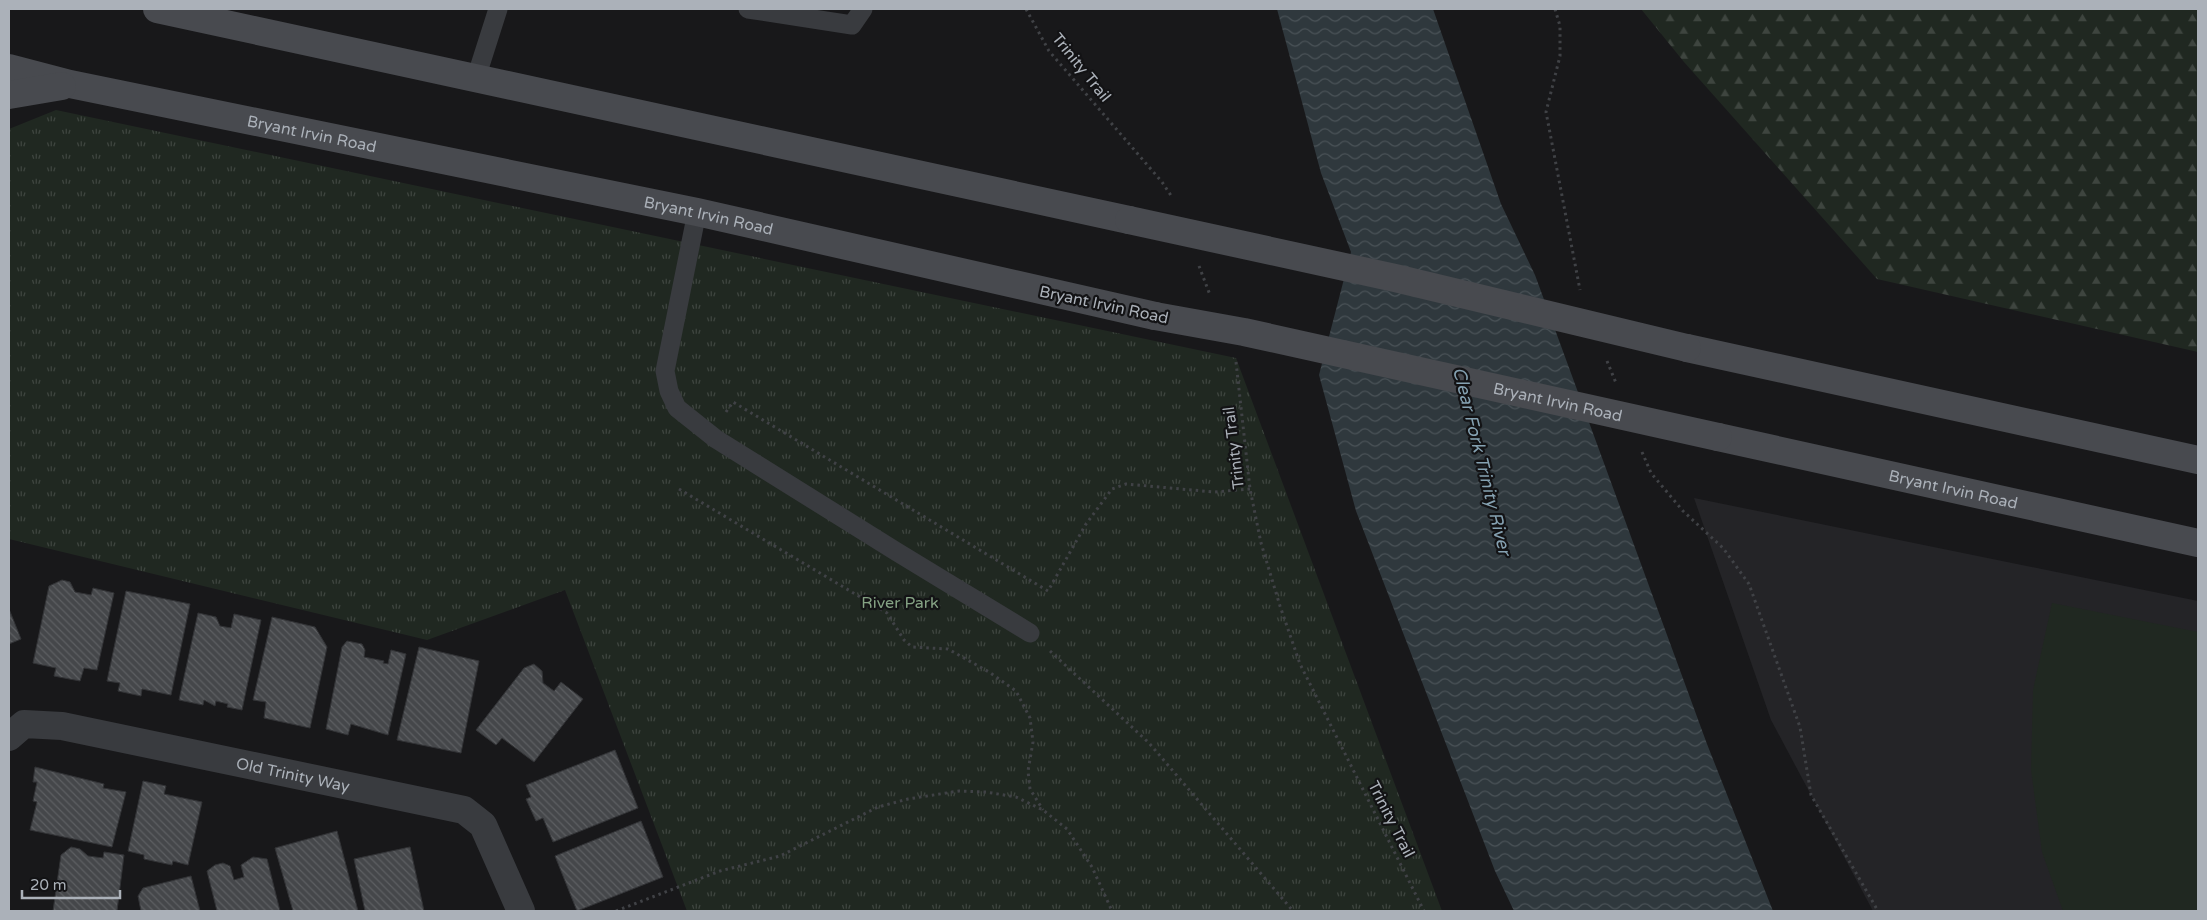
<svg xmlns="http://www.w3.org/2000/svg" width="2207" height="920" viewBox="0 0 2207 920" font-family="'Varela Round',sans-serif">
  <style>
    .built { fill: #242427 }
    .forest { fill: url(#forest-firs) }
    .park { fill: url(#park-tufts) }
    .pitch { fill: #202821 }
    .water { fill: url(#water-waves) }
    .building { fill: url(#building-back-hatch); stroke: #323336 }
    .lines { fill: none; stroke-linecap: round; stroke-linejoin: round }
    .path { stroke: #404246; stroke-width: 3; stroke-dasharray: 2.5 4; stroke-linecap: butt }
    .service { stroke: #393b3f; stroke-width: 19 }
    .minor { stroke: #393b3f; stroke-width: 28 }
    .secondary { stroke: #484a4f; stroke-width: 28 }
    .secondary-bridge { stroke: #484a4f; stroke-width: 28 }
    .labels { text-anchor: middle; stroke-width: 4.5; stroke-linejoin: round; paint-order: stroke }
    .street-label { font-size: 16px; fill: #abb1b9; stroke: #131315 }
    .park-label { font-size: 16px; fill: #85a284; stroke: #131315 }
    .water-label { font-size: 18px; font-style: italic; fill: #85a1b1; stroke: #131315 }
  </style>
  <defs>
    <pattern id="forest-firs" width="22" height="20" patternUnits="userSpaceOnUse" patternTransform="scale(1.25)"><rect width="22" height="20" fill="#202821"/><path d="M5 1l3.5 6h-7zM16 11l3.5 6h-7z" fill="#3e453f"/></pattern>
    <pattern id="park-tufts" width="24" height="20" patternUnits="userSpaceOnUse" patternTransform="scale(1.25)"><rect width="24" height="20" fill="#202821"/><path d="M3 7l-1-3M5 7V3M7 7l1-3M15 17l-1-3M17 17v-4M19 17l1-3" fill="none" stroke="#3e453f"/></pattern>
    <pattern id="water-waves" width="16" height="10" patternUnits="userSpaceOnUse" patternTransform="scale(1.25)"><rect width="16" height="10" fill="#2f383d"/><path d="M0 5q4-4 8 0t8 0" fill="none" stroke="#4a5257"/></pattern>
    <pattern id="building-back-hatch" width="6" height="6" patternUnits="userSpaceOnUse" patternTransform="scale(1.25)"><rect width="6" height="6" fill="#45474a"/><path d="M-1 5l2 2M0 0l6 6M5-1l2 2" fill="none" stroke="#5d5f62"/></pattern>
  </defs>
  <rect width="100%" height="100%" fill="#18181a"/>
  <path class="built" d="M1694,498L2198,601V911H1873L1771,720Z"/>
  <path class="forest" d="M1641,9H2198V352L1877,279L1684,62Z"/>
  <path class="park" d="M56,110L1236,358L1442,911H687L565,590L427,640L9,539V129Z"/>
  <path class="pitch" d="M2052,603L2198,632V911H2063L2042,852L2031,770L2033,690Z"/>
  <path class="water" d="M1277,9H1433L1501,204L1535,275L1707,744L1773,911H1514L1495,871L1356,511L1319,375L1351,252L1321,173Z"/>
  <g class="building">
    <path d="M62,580L70,582L75,592L91,595L93,588L114,593L97,670L84,668L80,681L54,676L56,668L33,663L49,586Z"/>
    <path d="M126,591L190,604L171,695L142,689L141,696L118,691L120,683L107,681Z"/>
    <path d="M9,609L21,639L9,644Z"/>
    <path d="M198,613L216,617L220,626L231,628L234,614L261,620L242,710L227,707L228,704L216,701L215,706L204,700L203,705L179,700Z"/>
    <path d="M272,617L315,627L327,647L310,728L264,718L266,702L253,700Z"/>
    <path d="M347,641L362,644L365,650L364,657L384,661L383,663L388,664L391,650L406,654L388,735L351,724L348,735L326,729L342,647Z"/>
    <path d="M419,647L479,661L461,753L397,740Z"/>
    <path d="M534,664L542,671L543,683L554,691L561,682L583,699L534,762L502,738L496,745L476,730L524,668Z"/>
    <path d="M615,750L638,808L553,842L543,818L536,821L526,799L531,797L526,785Z"/>
    <path d="M35,767L104,784L103,788L126,792L112,847L30,830L37,802L33,801L37,782H33Z"/>
    <path d="M143,781L166,786L164,794L202,802L188,865L173,861L172,865L144,859V855L128,851Z"/>
    <path d="M641,821L663,877L577,911L555,856Z"/>
    <path d="M337,831L358,911H293L275,848Z"/>
    <path d="M71,847L80,849L88,856L103,858L104,852L124,855L117,911H53L61,855Z"/>
    <path d="M410,847L424,911H365L354,859Z"/>
    <path d="M253,857L267,859L280,911H217L207,871L215,865L223,863L230,866L234,880L244,877L241,865Z"/>
    <path d="M191,876L200,911H141L138,896L143,888Z"/>
  </g>
  <g class="lines">
    <g class="path">
      <path d="M1026,9L1049,51L1162,182L1172,197"/>
      <path d="M1555,9L1560,26V56L1546,112L1580,290"/>
      <path d="M1199,266L1210,295"/>
      <path d="M1607,361L1616,383"/>
      <path d="M1236,362L1250,489L1261,543L1280,606L1300,664L1424,911"/>
      <path d="M726,412L733,402L1048,591L1086,524L1112,489L1126,484L1214,492L1250,489"/>
      <path d="M1642,452L1651,473L1683,511L1723,548L1749,584L1800,727L1811,795L1878,911"/>
      <path d="M679,489L887,613L904,640L912,647L948,649L989,672L1016,691L1030,718L1033,742L1028,771L1030,789L1043,810"/>
      <path d="M1050,651L1149,743L1293,911"/>
      <path d="M616,911L720,871L780,856L878,807L908,799L959,791L986,792L1016,797L1043,810L1067,829L1092,867L1112,911"/>
    </g>
    <g class="service">
      <path d="M748,9L852,25L863,9"/>
      <path d="M476,78L498,9"/>
      <path d="M697,212L665,371L669,391L677,408L716,439L897,552L1030,633"/>
    </g>
    <path class="minor" id="s1" d="M9,737L24,724L62,726L464,810L483,825L521,911"/>
    <g class="secondary">
      <path d="M157,9L1129,220"/>
      <path id="s2" d="M9,68L70,84L697,212L1155,316"/>
      <path d="M9,95L62,86"/>
      <path d="M1687,348L2198,460"/>
      <path id="s3" d="M1718,437L2198,543"/>
    </g>
    <g class="secondary-bridge">
      <path d="M1129,220L1395,278L1687,348"/>
      <path id="s4" d="M1155,316L1244,332L1718,437"/>
    </g>
  </g>
  <g class="labels">
    <g class="street-label">
      <text transform="translate(1082 67) rotate(51)" y="6">Trinity Trail</text>
      <text dy="6" stroke="none"><textPath href="#s2" startOffset="310">Bryant Irvin Road</textPath></text>
      <text dy="6" stroke="none"><textPath href="#s2" startOffset="715">Bryant Irvin Road</textPath></text>
      <text transform="translate(1104 304) rotate(12)" y="6">Bryant Irvin Road</text>
      <text dy="6" stroke="none"><textPath href="#s4" startOffset="412">Bryant Irvin Road</textPath></text>
      <text transform="translate(1233 448) rotate(-97)" y="6">Trinity Trail</text>
      <text dy="6" stroke="none"><textPath href="#s3" startOffset="241">Bryant Irvin Road</textPath></text>
      <text dy="6" stroke="none"><textPath href="#s1" startOffset="294">Old Trinity Way</textPath></text>
      <text transform="translate(1392 819) rotate(63)" y="6">Trinity Trail</text>
    </g>
    <g class="park-label">
      <text x="900" y="608">River Park</text>
    </g>
    <g class="water-label">
      <text transform="translate(1482 461) rotate(76)" y="6">Clear Fork Trinity River</text>
    </g>
  </g>
  <rect width="2207" height="920" fill="none" stroke="#abb1b9" stroke-width="20"/>
  <path d="M22 890v8h98v-8" fill="none" stroke="#abb1b9" stroke-width="2.5"/>
  <text x="30" y="890" font-size="15" fill="#abb1b9" stroke="#131315" stroke-width="4" paint-order="stroke">20 m</text>
</svg>
